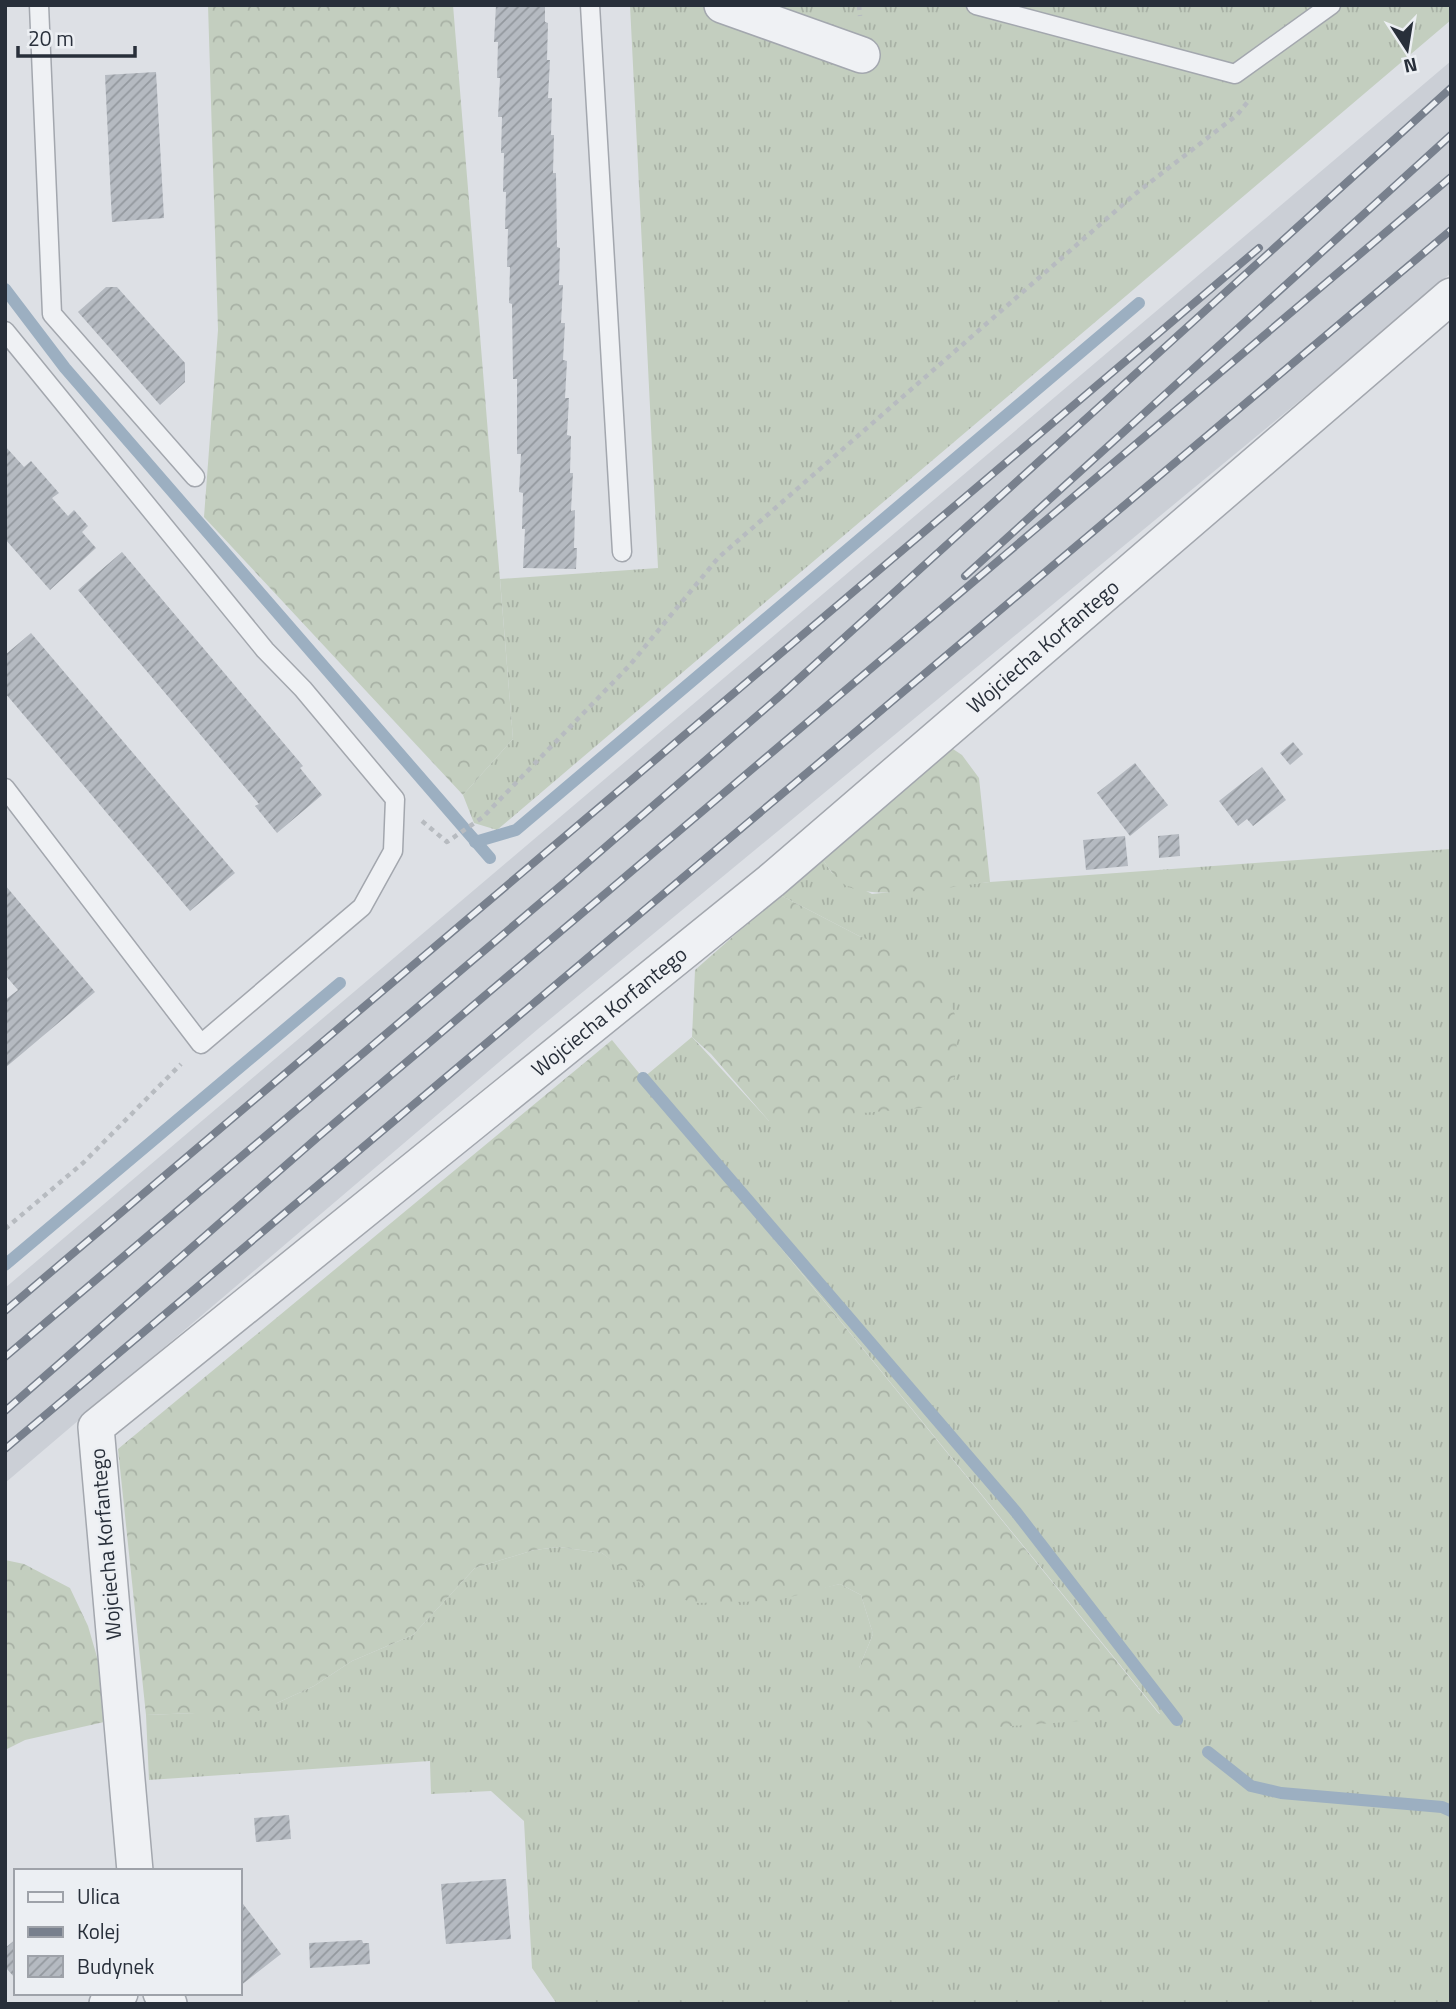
<svg xmlns="http://www.w3.org/2000/svg" width="1456" height="2009" viewBox="0 0 1456 2009" font-family="'Titillium Web',sans-serif">
  <style>
    .built { fill: #cbcfd6 }
    .grass { fill: url(#grass-tufts) }
    .forest { fill: url(#forest-crowns) }
    .lines { fill: none; stroke-linecap: round; stroke-linejoin: round }
    .stream { stroke: #9cafc1; stroke-width: 12 }
    .building { fill: url(#building-hatch) }
    .lane-casing { stroke: #a3a7ae; stroke-width: 21 }
    .street-casing { stroke: #a3a7ae; stroke-width: 38 }
    .path { stroke: #b7bbc0; stroke-width: 4.5; stroke-dasharray: 5 5; stroke-linecap: butt }
    .lane { stroke: #eff1f4; stroke-width: 18 }
    .street { stroke: #eff1f4; stroke-width: 35 }
    .rail-casing { stroke: #78808d; stroke-width: 8 }
    .rail { stroke: #eceff3; stroke-width: 5; stroke-dasharray: 16; stroke-linecap: butt }
    .labels { text-anchor: middle; stroke-width: 5; stroke-linejoin: round; paint-order: stroke }
    .street-label { font-size: 21px; fill: #282f3a; stroke: #eceff3 }
  </style>
  <defs>
    <pattern id="grass-tufts" width="24" height="20" patternUnits="userSpaceOnUse" patternTransform="scale(1.75)"><rect width="24" height="20" fill="#c3cebf"/><path d="M3 7l-1-3M5 7V3M7 7l1-3M15 17l-1-3M17 17v-4M19 17l1-3" fill="none" stroke="#a8b1a5"/></pattern>
    <pattern id="forest-crowns" width="20" height="18" patternUnits="userSpaceOnUse" patternTransform="scale(1.75)"><rect width="20" height="18" fill="#c3cebf"/><path d="M2 6a3 3 0 1 1 6 0M12 15a3 3 0 1 1 6 0" fill="none" stroke="#a8b1a5"/></pattern>
    <pattern id="building-hatch" width="6" height="6" patternUnits="userSpaceOnUse" patternTransform="scale(1.75)"><rect width="6" height="6" fill="#b5bac1"/><path d="M-1 1l2-2M0 6l6-6M5 7l2-2" fill="none" stroke="#93989e"/></pattern>
  </defs>
  <rect width="100%" height="100%" fill="#dde0e5"/>
  <path class="built" d="M1451,61V273L1326,379L538,1029L5,1483V1288Z"/>
  <g class="grass">
    <path d="M630,5H1451V20L497,830L474,823L463,795L513,739L500,579L658,568Z"/>
    <path d="M1451,849V2004H557L532,1968L524,1821L491,1791L431,1794L430,1761L149,1780L146,1715L195,1713L277,1703L314,1686L352,1661L413,1635L475,1568L534,1550L559,1547L602,1553L621,1567L813,1590L840,1584L861,1595L873,1634L859,1668L1160,1714L643,1078L692,1037L769,1121L861,937L780,895L821,857L832,873L872,894L990,882Z"/>
  </g>
  <g class="forest">
    <path d="M208,5H453L513,739L463,795L204,517L218,330Z"/>
    <path d="M947,745L962,755L979,778L990,882C956,886 876,901 847,886C836,880 828,867 821,857Z"/>
    <path d="M780,895L861,937L898,950L922,965L942,983L956,1017L957,1072L947,1094L932,1107L769,1121L711,1054L692,1037L695,970Z"/>
    <path d="M612,1040L643,1078L1160,1715L876,1736L855,1702L859,1668L873,1634L861,1595L840,1584L775,1601L695,1603L646,1588L602,1553L559,1547L534,1550L475,1568L413,1635L352,1661L314,1686L277,1703L249,1715L195,1713L146,1715L118,1449Z"/>
    <path d="M5,1560L24,1564L70,1588L88,1626L104,1681V1722L25,1740L5,1750Z"/>
  </g>
  <g class="lines">
    <g class="stream">
      <path d="M5,289L65,368L490,858"/>
      <path d="M475,842L516,830L1139,303"/>
      <path d="M643,1078L1016,1512L1177,1720"/>
      <path d="M5,1265L340,983"/>
      <path d="M1208,1752L1251,1786L1281,1793L1442,1807L1451,1811"/>
    </g>
  </g>
  <g class="building">
    <path d="M496,5H545V22L548,23L547,60H550L548,98H552L551,135H554L553,173H556L557,247L560,248L559,285H563L561,323H565L563,360L567,361L565,398H569L567,435L571,436L570,473H573L571,511L575,510L574,548H577L576,569L523,568L525,529H522L523,493L519,492L521,454H517V379H513L512,304L509,303L510,267H507L508,229H505L506,192H503L504,153H501L502,117H498L500,78H497L498,42H494Z"/>
    <path d="M156,72L164,218L112,222L105,75Z"/>
    <path d="M106,287H117L185,363V382L160,405L78,312Z"/>
    <path d="M5,446L24,467L31,461L59,493L52,498L68,516L74,510L88,526L82,532L96,548L50,590L5,539Z"/>
    <path d="M122,552L303,766L300,768L322,795L277,833L255,806L259,804L78,590Z"/>
    <path d="M31,633L235,873L190,911L5,693V655Z"/>
    <path d="M1293,742L1303,754L1290,765L1280,753Z"/>
    <path d="M1135,763L1168,805L1130,836L1097,793Z"/>
    <path d="M1262,767L1286,800L1253,826L1247,819L1238,826L1219,801Z"/>
    <path d="M1179,834L1180,856L1159,858L1158,836Z"/>
    <path d="M1125,836L1128,866L1086,870L1083,840Z"/>
    <path d="M5,885L95,992L5,1068V1000L18,990L5,975Z"/>
    <path d="M289,1815L291,1839L256,1842L254,1818Z"/>
    <path d="M503,1879H506L511,1939L446,1944L441,1884Z"/>
    <path d="M240,1900L281,1954L240,1986Z"/>
    <path d="M16,1939V1979L5,1967V1948Z"/>
    <path d="M362,1940L363,1943H369L370,1964L310,1968L309,1943Z"/>
  </g>
  <g class="lines">
    <g class="lane-casing">
      <g id="lane">
        <path d="M39,5L52,314L195,477"/>
        <path d="M590,5L622,552"/>
        <path d="M976,5L1235,74L1331,5"/>
        <path d="M5,331L265,650L303,689L395,799L393,851L362,907L201,1044L5,788"/>
      </g>
    </g>
    <g class="street-casing">
      <g id="street">
        <path d="M722,5L862,55"/>
        <path id="s1" d="M135,1871L96,1427L771,881L1451,296"/>
        <path d="M161,1993L169,2004"/>
        <path d="M107,2004L120,1993"/>
      </g>
    </g>
    <g class="path">
      <path d="M859,5L860,16"/>
      <path d="M422,821L447,842L483,817L629,666L718,558L1135,194L1237,115L1250,99"/>
      <path d="M5,1229L83,1163L181,1064"/>
    </g>
    <use href="#lane" class="lane"/>
    <use href="#street" class="street"/>
    <g class="rail-casing">
      <g id="rail">
        <path d="M965,576L1451,135"/>
        <path d="M5,1311L1259,248"/>
        <path d="M5,1357L565,882L781,695L1451,88"/>
        <path d="M5,1411L318,1137L1451,177"/>
        <path d="M5,1449L1451,230"/>
      </g>
    </g>
    <use href="#rail" class="rail"/>
  </g>
  <g class="labels">
    <g class="street-label">
      <text dy="7" stroke="none"><textPath href="#s1" startOffset="1673">Wojciecha Korfantego</textPath></text>
      <text dy="7" stroke="none"><textPath href="#s1" startOffset="1106">Wojciecha Korfantego</textPath></text>
      <text transform="translate(106 1544) rotate(-95)" y="7">Wojciecha Korfantego</text>
    </g>
  </g>
  <rect width="1456" height="2009" fill="none" stroke="#282f3a" stroke-width="14"/>
  <rect x="14" y="1869" width="228" height="126" fill="#eceff3" stroke="#9ea2a9" stroke-width="2"/>
  <rect x="28" y="1892" width="35" height="10" fill="#eff1f4" stroke="#9ea2a9" stroke-width="2"/>
  <text x="77" y="1904" font-size="21" fill="#282f3a">Ulica</text>
  <rect x="28" y="1927" width="35" height="10" fill="#78808d" stroke="#9ea2a9" stroke-width="2"/>
  <text x="77" y="1939" font-size="21" fill="#282f3a">Kolej</text>
  <rect x="28" y="1956" width="35" height="21" fill="url(#building-hatch)" stroke="#9ea2a9" stroke-width="2"/>
  <text x="77" y="1974" font-size="21" fill="#282f3a">Budynek</text>
  <g transform="translate(1407 49) rotate(168)" stroke="#eceff3" stroke-width="5" paint-order="stroke">
  <path d="M0-5L12 26L0 18L-12 26Z" fill="#282f3a"/>
  <text y="-10" font-size="19" font-weight="bold" text-anchor="middle" fill="#282f3a">N</text>
  </g>
  <path d="M18 46v10h117v-10" fill="none" stroke="#282f3a" stroke-width="3.5"/>
  <text x="28" y="46" font-size="21" fill="#282f3a" stroke="#eceff3" stroke-width="5" paint-order="stroke">20 m</text>
</svg>
